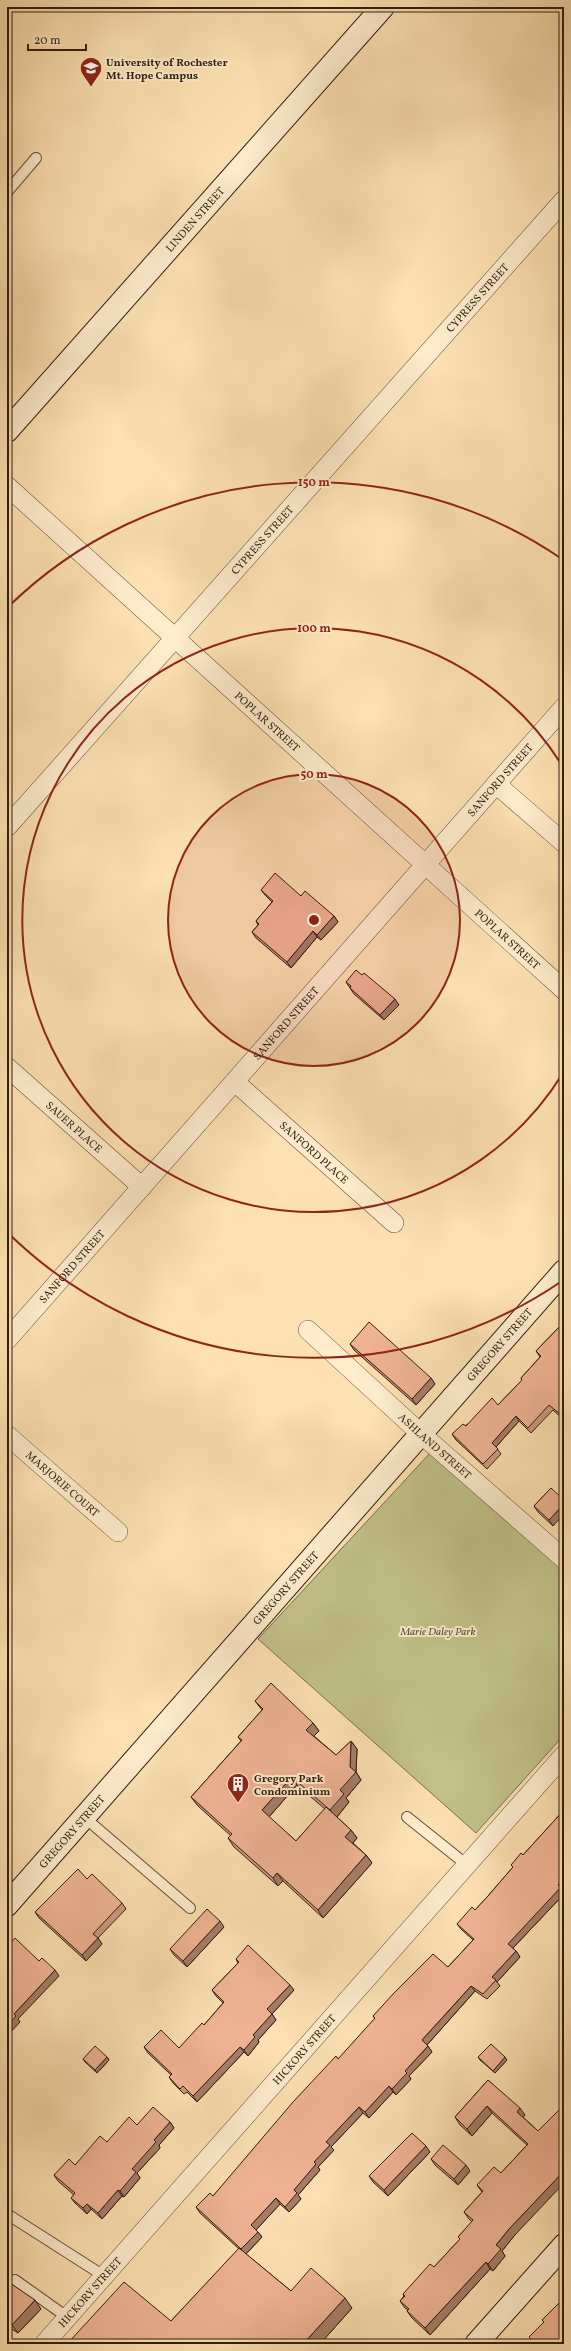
<svg xmlns="http://www.w3.org/2000/svg" width="571" height="2351" viewBox="0 0 571 2351" font-family="Vollkorn,serif">
  <style>
    .green { fill: #c2c28a; stroke: #78704e }
    .lines { fill: none; stroke-linecap: round; stroke-linejoin: round }
    .lane-casing { stroke: #624f39; stroke-width: 12 }
    .street-casing { stroke: #624f39; stroke-width: 20 }
    .secondary-casing { stroke: #2f1e11; stroke-width: 24 }
    .lane { stroke: #feeccd; stroke-width: 10 }
    .street { stroke: #feeccd; stroke-width: 19 }
    .secondary { stroke: #feeccd; stroke-width: 22 }
    .wall { fill: #ce9a7f; stroke: #2f1e11; fill-rule: evenodd }
    .shaded-wall { fill: #a77d68; stroke: #2f1e11 }
    .building { fill: #efb394; stroke: #2f1e11 }
    .ring { fill: none; stroke: #8f2418; stroke-width: 2 }
    .labels { text-anchor: middle; stroke-width: 4; stroke-linejoin: round; paint-order: stroke }
    .poi-label { font-size: 11px; font-weight: bold; fill: #2f1e11; stroke: #feeccd; text-anchor: start }
    .street-label { font-size: 11px; fill: #2f1e11; stroke: #feeccd }
    .park-label { font-size: 11px; font-style: italic; fill: #5b4f35; stroke: #feeccd }
    .centre { fill: #8f2418; stroke: #feeccd; stroke-width: 2 }
    .ring-label { font-size: 12px; text-anchor: middle; font-weight: bold; fill: #8f2418; stroke: #feeccd; stroke-width: 4; stroke-linejoin: round; paint-order: stroke }
  </style>
  <rect width="100%" height="100%" fill="#fde1b2"/>
  <filter id="stains"><feTurbulence type="fractalNoise" baseFrequency=".005" numOctaves="4"/><feColorMatrix values="0 0 0 0 .2 0 0 0 0 .09 0 0 0 0 .02 0 0 0 .5 -.17"/></filter>
  <radialGradient id="worn" r=".72"><stop offset=".6" stop-color="#630" stop-opacity="0"/><stop offset="1" stop-color="#630" stop-opacity=".3"/></radialGradient>
  <path class="green" d="M431,1452L564,1569V1735L476,1833L258,1639Z"/>
  <g class="lines">
    <g class="lane-casing">
      <g id="lane">
        <path d="M7,192L36,158"/>
        <path d="M84,1817L190,1908"/>
        <path d="M407,1817L467,1865"/>
        <path d="M7,2214L104,2276"/>
        <path d="M15,2280L67,2317"/>
      </g>
    </g>
    <g class="street-casing">
      <g id="street">
        <path id="s1" d="M7,486L564,990"/>
        <path d="M496,784L564,843"/>
        <path id="s2" d="M7,827L564,200"/>
        <path id="s3" d="M7,1067L142,1187"/>
        <path id="s4" d="M235,1082L394,1223"/>
        <path id="s5" d="M308,1330L420,1433L564,1559"/>
        <path id="s6" d="M7,1340L564,707"/>
        <path id="s7" d="M7,1435L118,1532"/>
        <path id="s8" d="M44,2344L564,1755"/>
      </g>
    </g>
    <g class="secondary-casing">
      <g id="secondary">
        <path id="s9" d="M7,431L383,7"/>
        <path id="s10" d="M7,1905L564,1271"/>
        <path d="M476,2344L564,2245"/>
      </g>
    </g>
    <use href="#lane" class="lane"/>
    <use href="#street" class="street"/>
    <use href="#secondary" class="secondary"/>
  </g>
  <g class="wall">
    <path d="M261,890L301,896L334,916L338,922L321,940L317,937L291,968L256,938L252,932L258,925L256,921L272,902L265,895Z"/>
    <path d="M346,982L399,1005L384,1020L354,994Z"/>
    <path d="M564,1322V1419H563L553,1410L531,1433L519,1421L496,1447L501,1454L487,1469L456,1440L452,1434L498,1405L522,1380L521,1378L540,1357L536,1351Z"/>
    <path d="M350,1344L431,1378L435,1384L416,1405L354,1350Z"/>
    <path d="M551,1488L553,1526L538,1512L534,1506Z"/>
    <path d="M255,1701L313,1723L319,1731L314,1736L336,1755L351,1741L357,1749L356,1772L361,1780L346,1798L349,1802L337,1817L351,1830L357,1838L353,1843L366,1855L372,1863L323,1918L283,1881L278,1886L234,1847L228,1838L231,1836L197,1805L191,1797L241,1741L238,1737L262,1710ZM297,1785L325,1809L296,1841L269,1817Z"/>
    <path d="M564,1810V1889L563,1890L564,1892V1894L513,1948L516,1951L520,1957L497,1982L500,1986L487,1999L475,1991L427,2045L432,2052L409,2076L411,2079L396,2095L393,2092L369,2118L363,2113L331,2147L334,2150L318,2167L320,2170L298,2195L301,2199L289,2212L280,2204L256,2230L262,2237L246,2254L291,2291L352,2308L320,2344H67L171,2321L239,2249L200,2213L196,2207L213,2196L375,2019L373,2016L448,1967L473,1940L461,1929L457,1924L475,1910L488,1896L513,1867L511,1865L523,1855Z"/>
    <path d="M87,1879L122,1903L126,1909L98,1938L102,1944L86,1961L39,1918L35,1912Z"/>
    <path d="M224,1927L187,1967L174,1955L170,1949Z"/>
    <path d="M236,1959L294,1990L272,2014L276,2020L258,2040L259,2042L248,2056L244,2052L197,2102L187,2092L184,2094L173,2083L169,2077L171,2075L148,2053L144,2047L179,2048L204,2025L223,2003L216,1996L212,1990L238,1963Z"/>
    <path d="M107,2057L109,2060L97,2073L85,2062L83,2059Z"/>
    <path d="M478,2057L507,2060L495,2073L480,2060Z"/>
    <path d="M488,2080L525,2115L523,2117L538,2131L514,2236L502,2251L505,2256L493,2271L490,2269L430,2335L412,2318L407,2311L408,2310L405,2308L400,2301L404,2296L403,2294L434,2267L460,2239L458,2237L472,2222L469,2219L464,2212L482,2192L477,2185L501,2173L527,2145L492,2113L472,2136L460,2125L455,2117Z"/>
    <path d="M170,2122L174,2128L159,2145L160,2148L137,2173L140,2178L124,2197L122,2196L102,2219L91,2209L87,2214L75,2203L71,2198L74,2195L58,2181L54,2175L75,2165L107,2142L137,2125Z"/>
    <path d="M430,2152L388,2196L373,2182L369,2176Z"/>
    <path d="M431,2159L470,2171L458,2185L435,2165Z"/>
    <path d="M7,2281L41,2309L18,2333L7,2326Z"/>
  </g>
  <g class="shaded-wall">
    <path d="M334,916L338,922L321,940L317,935Z"/>
    <path d="M313,931L317,937L291,968L287,962Z"/>
    <path d="M395,999L399,1005L384,1020L380,1015Z"/>
    <path d="M431,1378L435,1384L416,1405L412,1399Z"/>
    <path d="M564,1410V1419H563L560,1414Z"/>
    <path d="M516,1416L519,1421L495,1448L492,1443Z"/>
    <path d="M564,1504V1514L553,1526L549,1520Z"/>
    <path d="M313,1723L319,1731L312,1738L306,1730Z"/>
    <path d="M351,1741L357,1749L356,1772L361,1780L346,1798L349,1802L336,1818L330,1810L340,1790L350,1767Z"/>
    <path d="M292,1777L297,1785L268,1818L262,1810Z"/>
    <path d="M351,1830L357,1838L351,1845L345,1837Z"/>
    <path d="M366,1855L372,1863L323,1918L318,1910Z"/>
    <path d="M277,1873L283,1881L278,1886L273,1878Z"/>
    <path d="M564,1878V1889L563,1890L564,1892V1894L512,1949L508,1944Z"/>
    <path d="M220,1921L224,1927L187,1967L183,1961Z"/>
    <path d="M98,1938L102,1944L86,1961L82,1955Z"/>
    <path d="M516,1951L520,1957L497,1982L492,1977Z"/>
    <path d="M55,1970L59,1976L18,2019L20,2022L7,2036V2026L14,2014Z"/>
    <path d="M290,1985L294,1990L271,2015L267,2009Z"/>
    <path d="M471,1986L475,1991L426,2046L422,2040Z"/>
    <path d="M272,2014L276,2020L258,2040L259,2042L248,2056L244,2050L253,2035Z"/>
    <path d="M428,2046L432,2052L409,2076L411,2079L396,2095L392,2089L405,2071Z"/>
    <path d="M240,2047L244,2052L197,2102L193,2096Z"/>
    <path d="M107,2057L109,2060L97,2073L95,2070Z"/>
    <path d="M505,2057L507,2060L495,2073L493,2071Z"/>
    <path d="M389,2086L393,2092L369,2118L365,2112Z"/>
    <path d="M487,2106L492,2113L472,2136L467,2129Z"/>
    <path d="M359,2107L363,2113L331,2147L334,2150L318,2167L320,2170L298,2195L301,2199L289,2212L285,2207L294,2190L314,2162L326,2142Z"/>
    <path d="M520,2108L525,2115L522,2119L517,2112Z"/>
    <path d="M170,2122L174,2128L159,2145L160,2148L137,2173L140,2178L124,2197L120,2191L132,2169L154,2140Z"/>
    <path d="M426,2146L430,2152L388,2196L384,2190Z"/>
    <path d="M466,2165L470,2171L458,2185L454,2179Z"/>
    <path d="M564,2171V2183L514,2236L502,2251L505,2256L493,2271L488,2264L496,2245L509,2229Z"/>
    <path d="M118,2190L122,2196L102,2219L98,2213Z"/>
    <path d="M276,2198L280,2204L255,2231L251,2225Z"/>
    <path d="M87,2204L91,2209L87,2214L83,2208Z"/>
    <path d="M258,2232L262,2237L245,2255L241,2249Z"/>
    <path d="M486,2262L490,2269L430,2335L425,2328Z"/>
    <path d="M345,2298L352,2308L320,2344H303Z"/>
    <path d="M35,2300L41,2309L18,2333L12,2325Z"/>
  </g>
  <g class="building">
    <path d="M275,873L301,896L305,891L334,916L317,935L313,931L287,962L252,932L259,924L256,921L273,901L261,890Z"/>
    <path d="M356,970L362,975L364,973L395,999L380,1015L350,988L351,986L346,982Z"/>
    <path d="M369,1322L431,1378L412,1399L350,1344Z"/>
    <path d="M564,1322V1410L560,1414L549,1405L528,1428L516,1416L492,1443L498,1449L483,1464L452,1434L463,1424L466,1426L492,1398L498,1405L522,1380L521,1378L541,1356L536,1351Z"/>
    <path d="M551,1488L564,1500V1504L549,1520L534,1506Z"/>
    <path d="M271,1683L313,1723L306,1730L336,1755L351,1741L350,1767L356,1772L340,1790L344,1794L330,1810L292,1777L262,1810L296,1841L326,1807L351,1830L345,1837L366,1855L318,1910L277,1873L273,1878L228,1838L232,1834L191,1797L242,1740L238,1737L263,1709L255,1701Z"/>
    <path d="M564,1810V1878L558,1885L561,1887L508,1944L516,1951L492,1977L496,1980L483,1994L471,1986L422,2040L428,2046L405,2071L407,2073L392,2089L389,2086L365,2112L359,2107L326,2142L330,2145L314,2162L316,2164L294,2190L297,2193L285,2207L276,2198L251,2225L258,2232L241,2249L196,2207L210,2193L213,2196L293,2102L336,2056L338,2059L375,2018L373,2016L394,1993L433,1954L448,1967L474,1939L457,1924L472,1907L475,1910L488,1896L513,1867L511,1865L521,1853L523,1855Z"/>
    <path d="M78,1869L87,1879L92,1874L122,1903L93,1934L98,1938L82,1955L35,1912Z"/>
    <path d="M207,1909L220,1921L183,1961L170,1949Z"/>
    <path d="M15,1938L39,1961L42,1958L55,1970L14,2014L16,2016L7,2026V1947Z"/>
    <path d="M248,1945L290,1985L267,2009L272,2014L253,2035L255,2037L244,2050L240,2047L193,2096L183,2086L180,2089L169,2077L172,2074L144,2047L161,2030L179,2048L202,2023L204,2025L224,2002L212,1990L239,1962L236,1959Z"/>
    <path d="M491,2044L505,2057L493,2071L478,2057Z"/>
    <path d="M95,2046L107,2057L95,2070L83,2059Z"/>
    <path d="M488,2080L520,2108L517,2112L538,2131L564,2105V2171L509,2229L496,2245L501,2249L488,2264L486,2262L425,2328L407,2311L409,2309L400,2301L405,2296L403,2294L430,2264L434,2267L460,2239L458,2237L473,2220L464,2212L483,2191L477,2185L494,2167L501,2173L528,2144L487,2106L467,2129L455,2117Z"/>
    <path d="M153,2107L170,2122L154,2140L156,2142L132,2169L136,2172L120,2191L118,2190L98,2213L87,2204L83,2208L71,2198L75,2193L54,2175L69,2159L75,2165L100,2136L107,2142L129,2117L137,2125Z"/>
    <path d="M412,2133L426,2146L384,2190L369,2176Z"/>
    <path d="M443,2145L466,2165L454,2179L431,2159Z"/>
    <path d="M239,2248L291,2291L311,2268L345,2298L303,2344H67L124,2282L171,2321Z"/>
    <path d="M7,2281L35,2300L12,2325L7,2321Z"/>
    <path d="M564,2298V2344H529L532,2340L529,2337L544,2322L542,2320Z"/>
  </g>
  <circle cx="314" cy="920" r="146" fill="#8f2418" fill-opacity=".12"/>
  <g class="ring">
    <circle cx="314" cy="920" r="146"/>
    <path d="M563 1073A292 292 0 1 1 563 767"/>
    <path d="M562 1281A438 438 0 0 1 7 1232M7 608A438 438 0 0 1 562 559"/>
  </g>
  <defs>
    <g id="university-pin" transform="scale(1.15)"><path d="M0 17L-7.5 6A9.5 9.5 0 1 1 7.5 6Z" fill="#8f2418" stroke="#feeccd"/><path d="M0-5L7-2L0 1L-7-2ZM-4 1L0 2.5L4 1V4Q0 6-4 4Z" fill="#fff"/></g>
    <g id="building-pin" transform="scale(1.15)"><path d="M0 17L-7.5 6A9.5 9.5 0 1 1 7.5 6Z" fill="#8f2418" stroke="#feeccd"/><path d="M-4-6H4V6H1V3H-1V6H-4ZM-2.5-4.3h1.7v1.8h-1.7ZM.8-4.3h1.7v1.8H.8ZM-2.5-1h1.7V.8h-1.7ZM.8-1h1.7V.8H.8Z" fill="#fff"/></g>
  </defs>
  <g fill-rule="evenodd">
    <use href="#university-pin" x="91" y="68"/>
    <use href="#building-pin" x="238" y="1784"/>
  </g>
  <g class="labels">
    <g class="poi-label">
      <text x="106" y="66">University of Rochester<tspan x="106" dy="13">Mt. Hope Campus</tspan></text>
      <text x="254" y="1782">Gregory Park<tspan x="254" dy="13">Condominium</tspan></text>
    </g>
    <g class="street-label">
      <text dy="4" stroke="none"><textPath href="#s9" startOffset="283">LINDEN STREET</textPath></text>
      <text dy="4" stroke="none"><textPath href="#s2" startOffset="708">CYPRESS STREET</textPath></text>
      <text dy="4" stroke="none"><textPath href="#s2" startOffset="384">CYPRESS STREET</textPath></text>
      <text dy="4" stroke="none"><textPath href="#s1" startOffset="351">POPLAR STREET</textPath></text>
      <text dy="4" stroke="none"><textPath href="#s6" startOffset="746">SANFORD STREET</textPath></text>
      <text dy="4" stroke="none"><textPath href="#s1" startOffset="675">POPLAR STREET</textPath></text>
      <text dy="4" stroke="none"><textPath href="#s6" startOffset="422">SANFORD STREET</textPath></text>
      <text dy="4" stroke="none"><textPath href="#s3" startOffset="90">SAUER PLACE</textPath></text>
      <text dy="4" stroke="none"><textPath href="#s4" startOffset="106">SANFORD PLACE</textPath></text>
      <text dy="4" stroke="none"><textPath href="#s6" startOffset="98">SANFORD STREET</textPath></text>
      <text dy="4" stroke="none"><textPath href="#s10" startOffset="746">GREGORY STREET</textPath></text>
      <text dy="4" stroke="none"><textPath href="#s5" startOffset="172">ASHLAND STREET</textPath></text>
      <text dy="4" stroke="none"><textPath href="#s7" startOffset="74">MARJORIE COURT</textPath></text>
      <text dy="4" stroke="none"><textPath href="#s10" startOffset="422">GREGORY STREET</textPath></text>
      <text dy="4" stroke="none"><textPath href="#s10" startOffset="98">GREGORY STREET</textPath></text>
      <text dy="4" stroke="none"><textPath href="#s8" startOffset="393">HICKORY STREET</textPath></text>
      <text dy="4" stroke="none"><textPath href="#s8" startOffset="69">HICKORY STREET</textPath></text>
    </g>
    <g class="park-label">
      <text x="438" y="1635">Marie Daley Park</text>
    </g>
  </g>
  <circle cx="314" cy="920" r="6" class="centre"/>
  <g class="ring-label">
    <text x="314" y="486">150 m</text>
    <text x="314" y="632">100 m</text>
    <text x="314" y="778">50 m</text>
  </g>
  <rect width="571" height="2351" fill="none" stroke="#fde1b2" stroke-width="24"/>
  <rect x="8" y="8" width="555" height="2335" fill="none" stroke="#2f1e11" stroke-width="2"/>
  <rect x="12" y="12" width="547" height="2327" fill="none" stroke="#2f1e11"/>
  <path d="M28 44v6h58v-6" fill="none" stroke="#2f1e11" stroke-width="2"/>
  <text x="34" y="44" font-size="12" fill="#2f1e11" stroke="#feeccd" stroke-width="3" paint-order="stroke">20 m</text>
  <rect width="100%" height="100%" filter="url(#stains)"/>
  <rect width="100%" height="100%" fill="url(#worn)"/>
</svg>
